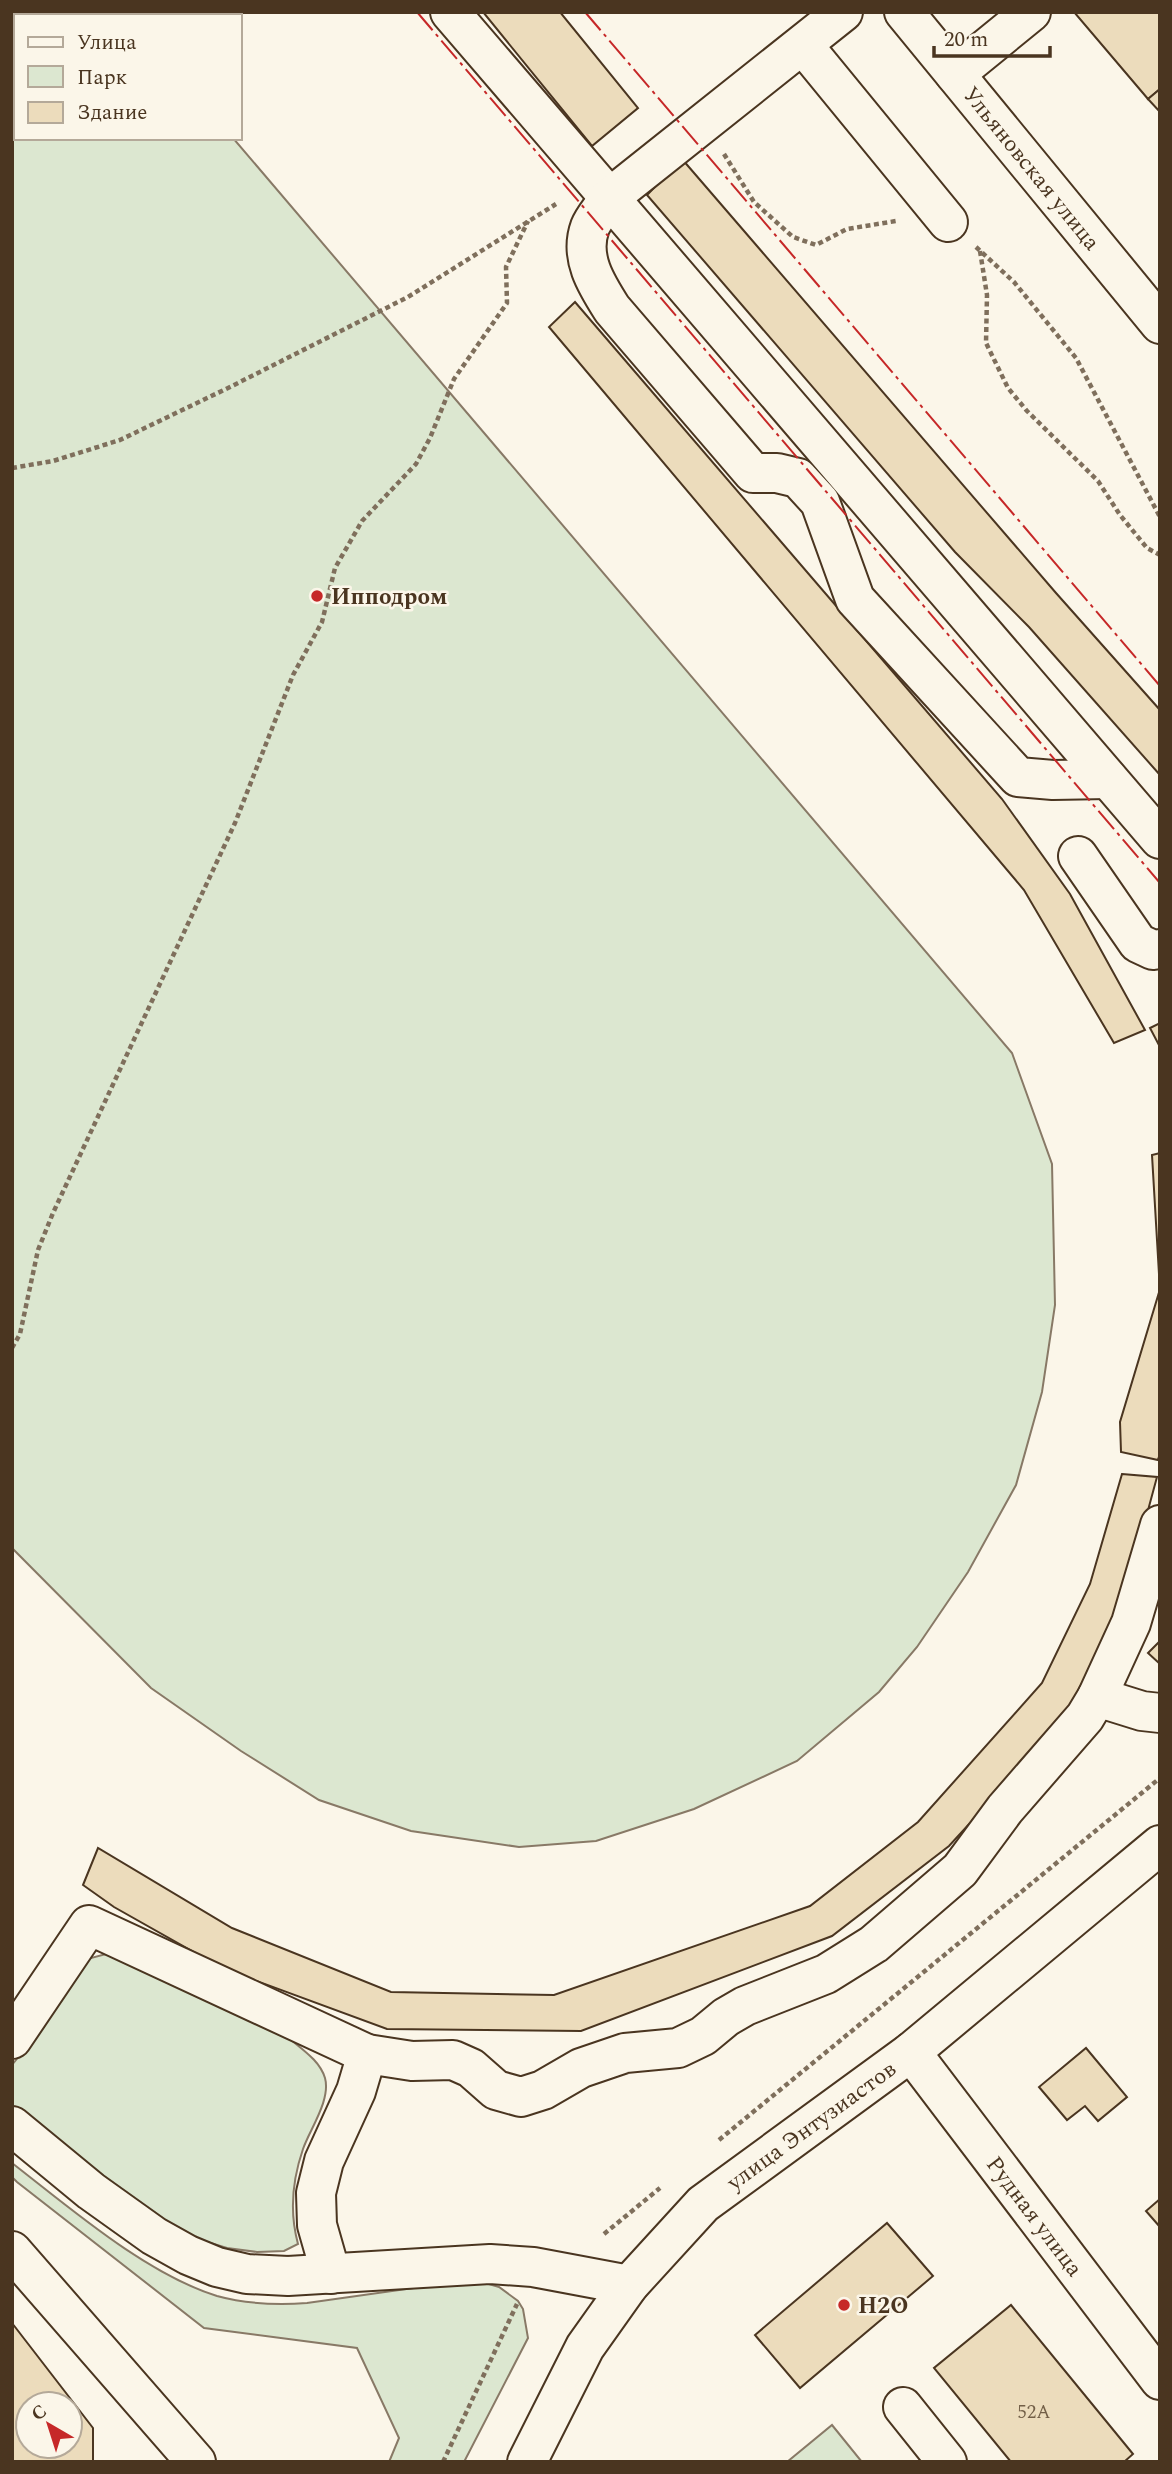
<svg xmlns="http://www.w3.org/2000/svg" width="1172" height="2474" viewBox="0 0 1172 2474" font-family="Spectral,serif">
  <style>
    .green { fill: #dce7d0; stroke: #887966; stroke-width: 2 }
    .building { fill: #ecdcbc; stroke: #4a3520; stroke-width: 2; fill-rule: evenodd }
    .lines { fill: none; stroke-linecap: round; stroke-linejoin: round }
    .minor-casing { stroke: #4a3520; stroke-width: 42 }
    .major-casing { stroke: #4a3520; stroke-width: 42 }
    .path { stroke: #7f6f5c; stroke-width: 4.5; stroke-dasharray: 5 3.5; stroke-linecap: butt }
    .minor { stroke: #fbf6e9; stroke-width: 38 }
    .major { stroke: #fbf6e9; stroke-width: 38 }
    .power { stroke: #c62828; stroke-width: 2; stroke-dasharray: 24 5 3.5 5; stroke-linecap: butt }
    .poi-dot { fill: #c62828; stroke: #fbf6e9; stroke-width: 2.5 }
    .labels { text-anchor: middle; stroke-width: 5; stroke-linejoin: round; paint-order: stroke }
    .number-label { font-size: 19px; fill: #725f47 }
    .street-label { font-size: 23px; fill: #4a3520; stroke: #fbf6e9 }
    .poi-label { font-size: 23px; font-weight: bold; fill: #4a3520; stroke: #fbf6e9; text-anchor: start }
  </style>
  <rect width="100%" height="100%" fill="#fbf6e9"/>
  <g class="green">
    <path d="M12,12H125L128,16H16V138H233L1012,1053L1052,1164L1055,1305L1042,1392L1016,1485L968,1572L917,1647L879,1692L797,1761L694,1809L596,1841L519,1847L411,1831L319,1800L241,1751L151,1688L12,1548Z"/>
    <path d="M106,1954L290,2039C303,2050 320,2061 325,2078C331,2100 310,2129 303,2149C292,2181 289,2211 298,2244L284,2251L257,2252L227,2248L194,2238L160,2221L12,2108V2065L39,2031L87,1959Z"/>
    <path d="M12,2163C70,2208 146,2274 217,2296C246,2304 278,2305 307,2303L456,2282H482L499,2287L518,2301L523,2309L528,2338L464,2462H389L399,2438L357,2348L204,2328L17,2182L12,2177Z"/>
    <path d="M832,2425L862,2462H787Z"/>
  </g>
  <g class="building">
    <path d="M483,12H560L638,108L592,146Z"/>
    <path d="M1074,12H1160V89L1148,99Z"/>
    <path d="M1160,89V112L1148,99Z"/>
    <path d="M682,159L1056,593L1160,710V775L1029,627L955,552L647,195Z"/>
    <path d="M575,302L1002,799L1070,894L1145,1030L1114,1043L1024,890L549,327Z"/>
    <path d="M1160,1023V1047L1150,1028Z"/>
    <path d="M1160,1153V1274H1159L1152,1155Z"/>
    <path d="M1160,1289V1453L1158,1460L1121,1452L1120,1422Z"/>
    <path d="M1122,1474L1157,1477L1117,1625L1059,1726L949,1846L832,1936L581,2031L387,2029L224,1969L114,1907L83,1885L98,1848L232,1928L391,1992L554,1995L810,1906L918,1822L1042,1683L1090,1584Z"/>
    <path d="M1160,1641V1664L1148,1653Z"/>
    <path d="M1086,2048L1127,2097L1098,2121L1085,2106L1067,2120L1039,2087Z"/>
    <path d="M1160,2199V2227L1146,2211Z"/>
    <path d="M887,2223L933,2276L800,2388L755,2335Z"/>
    <path d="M1011,2305L1133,2454L1124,2462H1011L934,2368Z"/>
    <path d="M12,2323L93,2428V2462H12ZM28,2404H70V2446H28Z"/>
  </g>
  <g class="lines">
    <g class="minor-casing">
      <g id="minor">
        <path d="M450,12L1160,839"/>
        <path d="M843,12L608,199C603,208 594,217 590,227C579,257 596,284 612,309L753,473H777L798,478L820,502L855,599L1018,777L1053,780L1108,779"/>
        <path d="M803,45L948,222"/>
        <path d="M955,74L1031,12"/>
        <path d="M1078,856L1138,943L1153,950L1160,949"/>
        <path d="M1097,1697L1142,1711L1160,1713"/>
        <path d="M12,2039L89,1925L367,2054L356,2091L324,2161L316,2193L317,2225L331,2274"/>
        <path d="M911,2052L1160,2380"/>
        <path d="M367,2054L412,2061L453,2060L471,2068L496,2090L521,2097L543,2090L581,2068L625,2053L678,2048L703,2036L726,2017L745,2006L826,1974L874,1944L960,1870L1005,1809L1085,1717L1097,1697L1131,1623L1160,1525"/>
        <path d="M12,2126L91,2191L154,2236L188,2255L217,2267L247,2274L288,2276L490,2264L533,2267L629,2285"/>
        <path d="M12,2251L196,2462"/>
        <path d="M903,2407L947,2462"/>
        <path d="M527,2462L585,2347L629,2285L703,2204L911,2052L1160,1845"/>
      </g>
    </g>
    <g class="major-casing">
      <path id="major" d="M904,12L1160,324"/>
    </g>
    <g class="path">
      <path d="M724,154L754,202L793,237L816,245L847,229L896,221"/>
      <path d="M976,247L1014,282L1076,358L1160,517"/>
      <path d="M980,251L987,295L986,343L1008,388L1027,411L1098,481L1120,515L1147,548L1160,555"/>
      <path d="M12,468L53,461L120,440L228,388L408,297L556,204"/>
      <path d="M12,1348L20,1334L38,1250L53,1213L235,823L293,675L322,622L335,568L362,521L416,464L430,438L454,379L507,303L506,267L528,221"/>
      <path d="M719,2140L1160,1778"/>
      <path d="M604,2234L660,2188"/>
      <path d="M443,2462L517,2304"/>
    </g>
    <use href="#minor" class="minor"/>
    <use href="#major" class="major"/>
    <g class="power">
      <path d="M417,12L1160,883"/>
      <path d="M585,12L1160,686"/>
    </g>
  </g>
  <g class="poi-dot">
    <circle cx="317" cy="596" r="7"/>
    <circle cx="844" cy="2305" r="7"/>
  </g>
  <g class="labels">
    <g class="number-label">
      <text x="1034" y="2418">52А</text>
    </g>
    <g class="street-label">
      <text transform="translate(1032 168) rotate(51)" y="8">Ульяновская улица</text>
      <text transform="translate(811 2125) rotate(-36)" y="8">улица Энтузиастов</text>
      <text transform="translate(1035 2216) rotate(53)" y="8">Рудная улица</text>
    </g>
    <g class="poi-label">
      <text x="331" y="604">Ипподром</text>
      <text x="858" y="2313">H2O</text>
    </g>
  </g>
  <rect width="1172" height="2474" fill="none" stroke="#4a3520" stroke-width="28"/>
  <rect x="14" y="14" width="228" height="126" fill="#fbf6e9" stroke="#b4a999" stroke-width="2"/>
  <rect x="28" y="37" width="35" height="10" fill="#fbf6e9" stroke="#b4a999" stroke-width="2"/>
  <text x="77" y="49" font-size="21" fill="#4a3520">Улица</text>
  <rect x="28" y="66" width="35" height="21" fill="#dce7d0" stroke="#b4a999" stroke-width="2"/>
  <text x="77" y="84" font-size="21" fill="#4a3520">Парк</text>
  <rect x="28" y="102" width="35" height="21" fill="#ecdcbc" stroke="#b4a999" stroke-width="2"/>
  <text x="77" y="119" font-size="21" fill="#4a3520">Здание</text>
  <g transform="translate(49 2425) rotate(321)"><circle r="33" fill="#fbf6e9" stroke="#b4a999" stroke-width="2"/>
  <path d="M0-5L12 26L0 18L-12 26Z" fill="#c62828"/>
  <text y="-10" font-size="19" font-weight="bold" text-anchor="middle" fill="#4a3520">С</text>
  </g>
  <path d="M934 46v10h116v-10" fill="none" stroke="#4a3520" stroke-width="3.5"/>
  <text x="944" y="46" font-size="21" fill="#4a3520" stroke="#fbf6e9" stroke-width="5" paint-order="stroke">20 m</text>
</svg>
